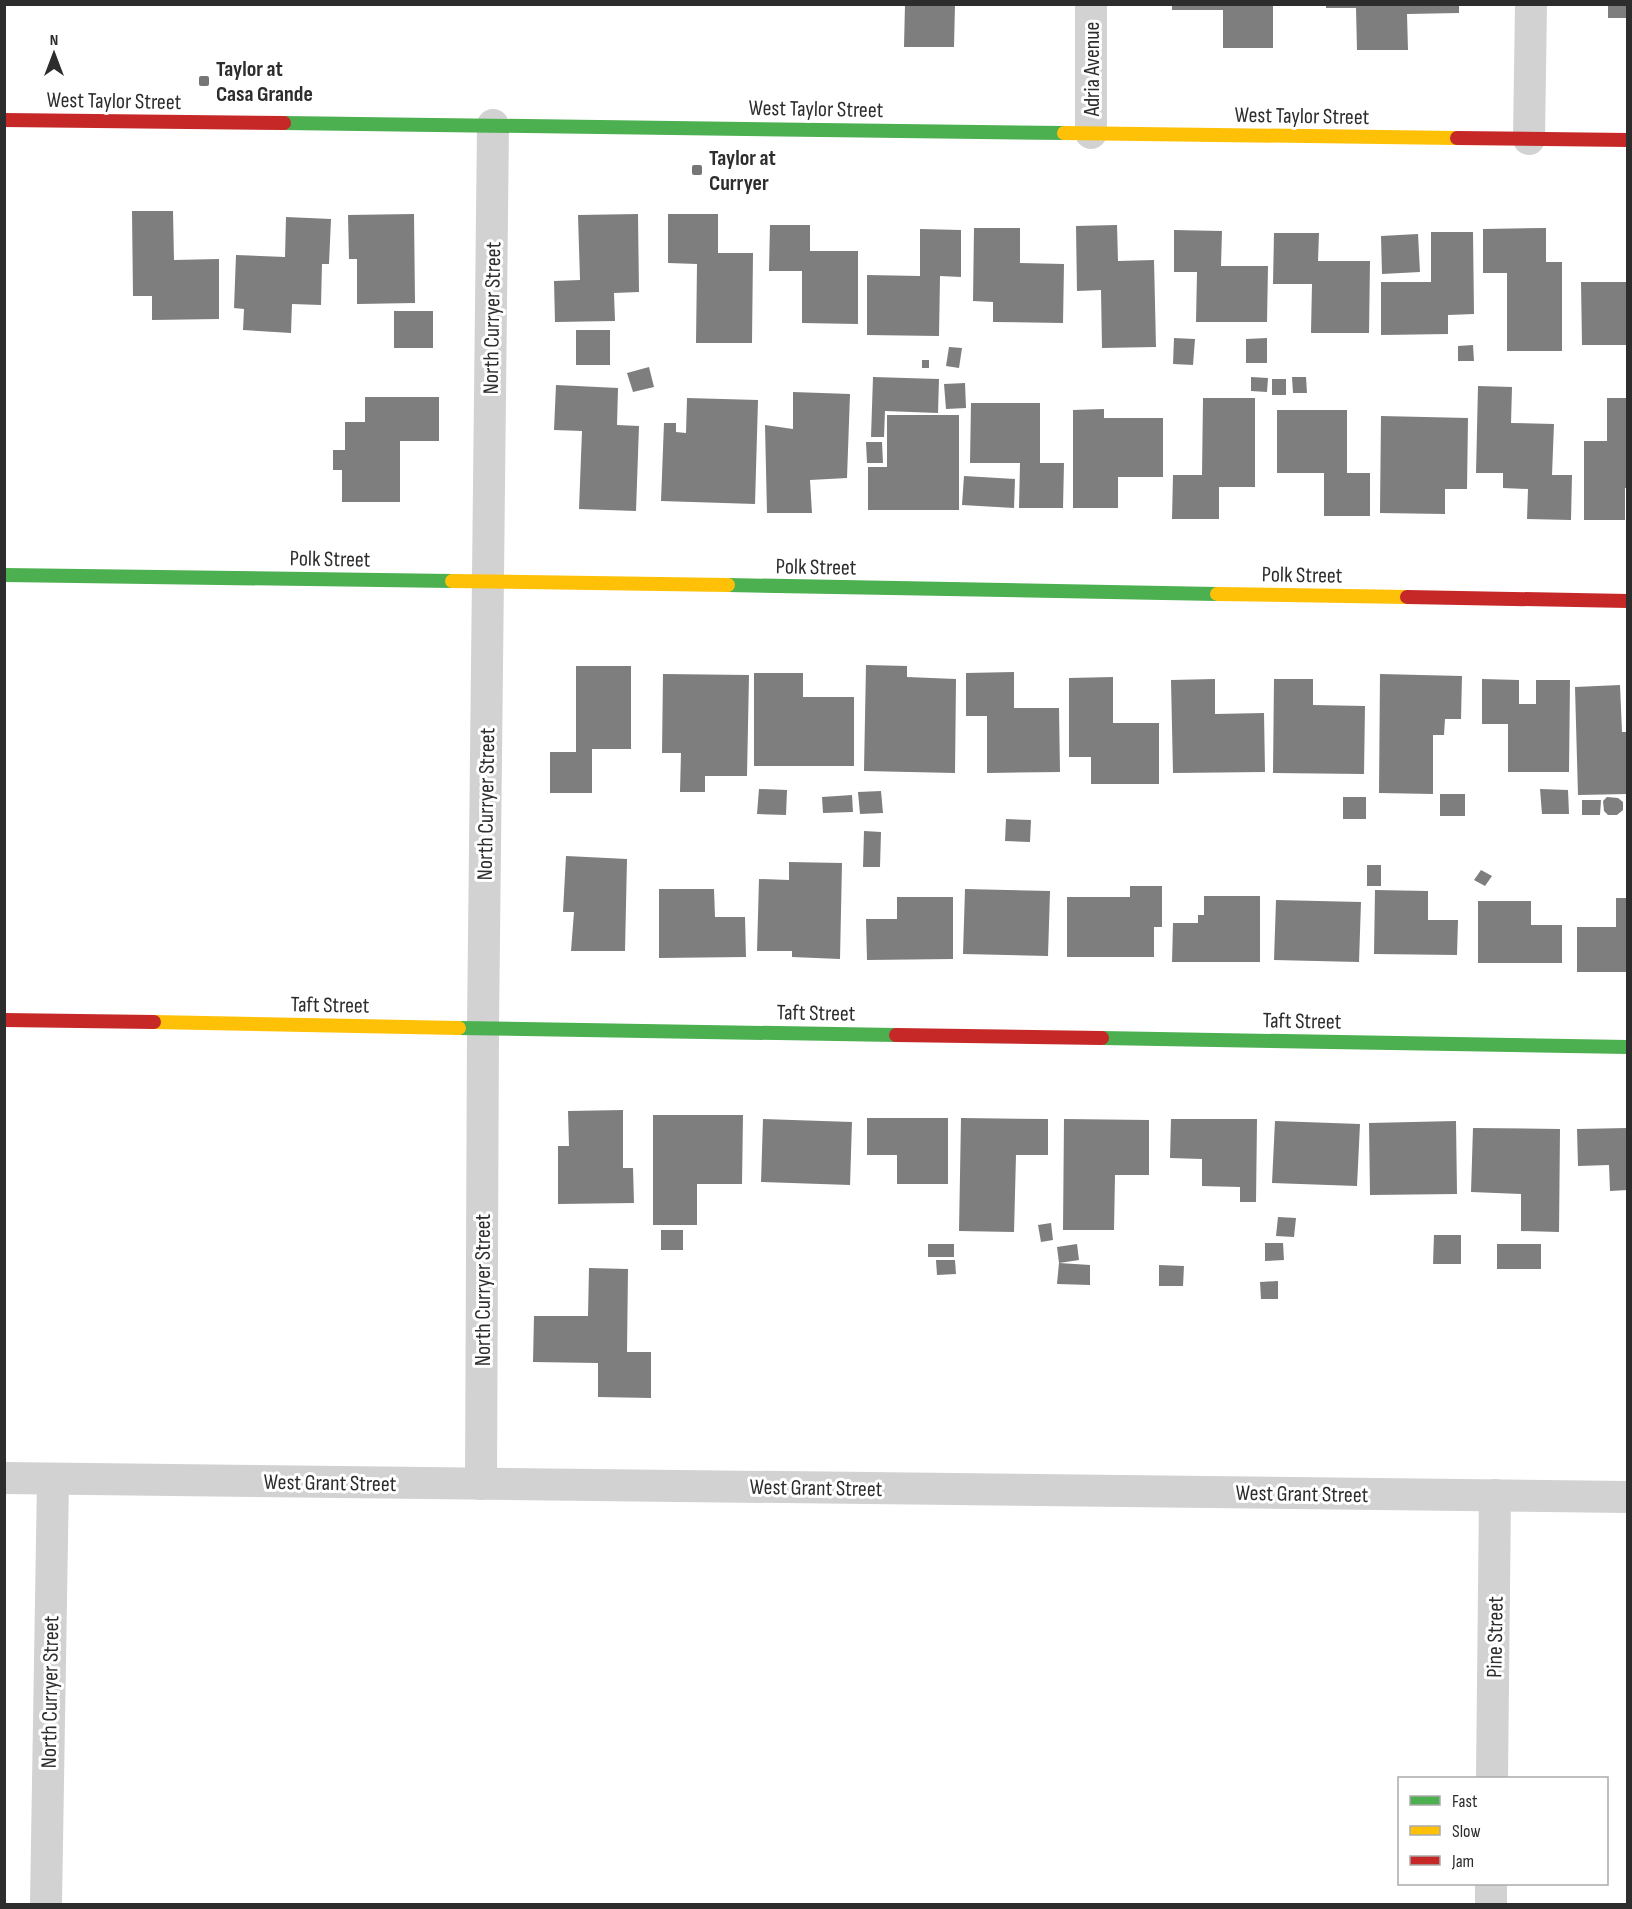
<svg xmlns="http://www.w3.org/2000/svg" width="1632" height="1909" viewBox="0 0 1632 1909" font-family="'Sofia Sans Condensed',sans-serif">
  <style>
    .building { fill: #7e7e7e }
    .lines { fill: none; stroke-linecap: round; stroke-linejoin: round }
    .street { stroke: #d2d2d2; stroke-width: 32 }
    .fast { stroke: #4caf50; stroke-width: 14 }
    .slow { stroke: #ffc107; stroke-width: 14 }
    .jam { stroke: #c62828; stroke-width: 14 }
    .poi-dot { fill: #767676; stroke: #fff; stroke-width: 2 }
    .labels { text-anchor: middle; stroke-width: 6; stroke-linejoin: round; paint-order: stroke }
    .poi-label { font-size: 22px; font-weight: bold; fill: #2d2d2d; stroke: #fff; text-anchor: start }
    .street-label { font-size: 22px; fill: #2d2d2d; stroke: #fff }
  </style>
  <rect width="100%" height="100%" fill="#fff"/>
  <g class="building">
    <path d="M905,4H955L954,47H904Z"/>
    <path d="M1172,4H1273V48H1223V10H1172Z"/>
    <path d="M1326,4H1459V13L1407,14L1408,50H1357L1356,8H1326Z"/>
    <rect x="1608" y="4" width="20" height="14"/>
    <path d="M132,211H173L174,260L219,259V319L152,320V296H133Z"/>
    <path d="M414,214L415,303L357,304V259H349L348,215Z"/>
    <path d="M638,214L639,292L614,293L615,321L555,322L554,281L580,280L578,215Z"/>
    <path d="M668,214H718V253H753L752,343H696L697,264L668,263Z"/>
    <path d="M286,217L331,219L329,264H322L321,305L292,304L291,333L243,330L244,309L234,308L236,255L285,257Z"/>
    <path d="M770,225H810V251H858V324L802,323V271H769Z"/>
    <path d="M1117,225L1118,261L1154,260L1156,347L1102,348L1101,290L1077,291L1076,226Z"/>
    <path d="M974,228H1020V263L1064,264L1063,323L993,322V302L973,301Z"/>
    <path d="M1546,228V262H1562V351H1507V273H1483V229Z"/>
    <path d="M920,229L961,230V277L940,276L939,336L867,335V275L920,276Z"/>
    <path d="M1174,230L1222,231L1221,266H1268L1267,322H1196L1197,272H1174Z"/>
    <path d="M1431,232H1473L1474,314L1448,315V334L1381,335V282H1431Z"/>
    <path d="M1274,233H1319L1318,261H1370L1369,333H1311L1312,284H1273Z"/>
    <path d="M1418,234L1420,272L1382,274L1381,236Z"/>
    <path d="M1581,282H1628V345H1582Z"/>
    <rect x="394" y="311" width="39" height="37"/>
    <rect x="576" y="330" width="34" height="35"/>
    <path d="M1174,338L1195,339L1193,365L1173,364Z"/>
    <path d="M1267,338V363H1246V339Z"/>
    <path d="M1473,345L1474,361H1458V346Z"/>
    <path d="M949,347L962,348L959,368L946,366Z"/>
    <rect x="922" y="360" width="7" height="8"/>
    <path d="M649,367L654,387L633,392L627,373Z"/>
    <path d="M873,377L939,379L938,413L885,411L884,437H871Z"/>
    <path d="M1251,377L1268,378L1267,392L1251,391Z"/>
    <path d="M1292,377H1306L1307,393H1293Z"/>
    <rect x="1272" y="379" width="14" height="16"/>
    <path d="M965,383L966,408L946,409L944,384Z"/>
    <path d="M556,385L618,388L617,425L639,426L636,511L579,509L582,431L554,430Z"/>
    <path d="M1478,386L1512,387L1511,423L1554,424L1552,475H1572L1571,520L1527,519L1528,489L1503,488V473H1476Z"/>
    <path d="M793,392L850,394L847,478L810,480L812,513H767L765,425L793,429Z"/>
    <path d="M365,397H439V441H400V502H342V470H333V450H345V422H365Z"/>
    <path d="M687,398L758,400L755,504L661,501L664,423H676V432L686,433Z"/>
    <path d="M1203,398H1255V487H1219V519H1172L1173,475H1202Z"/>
    <path d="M1607,398H1628V488H1625V520H1584V441H1607Z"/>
    <path d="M971,403H1040V463H1064L1063,508H1019L1020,463H970Z"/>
    <path d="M1104,409V418H1163V477H1118V508H1073V410Z"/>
    <path d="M1277,410H1347V473H1370V516H1324V473H1277Z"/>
    <path d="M887,415H959V510H868V467H887Z"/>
    <path d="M1381,416L1468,418L1467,489H1445V514L1380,513Z"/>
    <path d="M866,442H882L883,463H867Z"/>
    <path d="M964,476L1015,479L1014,508L962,505Z"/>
    <path d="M866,665L907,666V677L956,679L955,773L864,771Z"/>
    <path d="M576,666H631V749H592V793H550V752H576Z"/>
    <path d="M1014,672V708H1059L1060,772L987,773V716H966V673Z"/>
    <path d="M754,673H803V697H854V766H754Z"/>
    <path d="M663,674L749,675L747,776H705V792H680L681,753H662Z"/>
    <path d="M1380,674L1462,676L1461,719H1445L1444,735H1433V794L1379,793Z"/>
    <path d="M1113,677V723H1159V784H1091V757H1069V678Z"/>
    <path d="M1215,679V714L1264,713L1265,772L1173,773L1171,680Z"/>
    <path d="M1274,679H1313V705L1365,706L1364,774L1273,773Z"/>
    <path d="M1482,679L1519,680V704H1536V680H1570L1569,772H1508V724H1482Z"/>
    <path d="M1620,685L1622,732H1628V794L1578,795L1575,687Z"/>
    <path d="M759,789L787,790L786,815L757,814Z"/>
    <path d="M1540,789L1568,790L1569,814H1542Z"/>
    <path d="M881,791L883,813L860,814L858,792Z"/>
    <rect x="1440" y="794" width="25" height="22"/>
    <path d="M852,795L853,812L823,813L822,797Z"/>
    <rect x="1343" y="797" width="23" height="22"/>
    <path d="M1607,797L1618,798L1623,802V810L1617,815H1608L1604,811L1603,801Z"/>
    <path d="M1582,800H1601L1600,815H1582Z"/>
    <path d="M1006,819L1031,820L1030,842L1005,841Z"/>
    <path d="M864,831L881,832L880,867H863Z"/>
    <path d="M566,856L627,859L625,951H571L574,912H563Z"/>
    <path d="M789,862L842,863L840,959L792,957V951H757L759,879L789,880Z"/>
    <rect x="1367" y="865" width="14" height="21"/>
    <path d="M1481,870L1492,876L1485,886L1474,880Z"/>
    <path d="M1130,886H1162V927H1154V957H1067V897H1130Z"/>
    <path d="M659,889H714L715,917H745L746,957L659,958Z"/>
    <path d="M965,889L1050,891L1048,956L963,954Z"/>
    <path d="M1375,890L1428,891V920H1458L1457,955L1374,954Z"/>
    <path d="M1204,896H1260V962H1172L1173,923H1198V915H1204Z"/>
    <path d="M897,897H953V959L867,960L866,919H897Z"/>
    <path d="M1616,898H1628V972H1577V927H1616Z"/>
    <path d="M1276,900L1361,902L1359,962L1274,960Z"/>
    <path d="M1478,901H1531V925H1562V963H1478Z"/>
    <path d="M623,1110V1168H633L634,1203L558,1204V1146H569L568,1111Z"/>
    <path d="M653,1115H743L742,1184H697V1225H653Z"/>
    <path d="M867,1118H948V1184H897V1155H867Z"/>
    <path d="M961,1118L1048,1119V1155H1016L1014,1232L959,1231Z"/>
    <path d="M763,1119L852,1122L850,1185L761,1182Z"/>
    <path d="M1064,1119L1149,1120V1175H1115L1114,1230H1063Z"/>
    <path d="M1171,1119H1257L1256,1202H1240V1187L1202,1186V1159L1170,1158Z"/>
    <path d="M1275,1121L1360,1124L1357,1186L1272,1183Z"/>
    <path d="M1456,1121L1457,1194L1370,1195L1369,1123Z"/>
    <path d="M1473,1128L1560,1129L1559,1232L1521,1231V1194L1471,1192Z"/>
    <path d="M1628,1128V1190L1610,1191L1609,1165L1578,1166L1577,1129Z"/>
    <path d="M1278,1217L1296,1218L1294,1237L1276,1236Z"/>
    <path d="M1051,1223L1053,1240L1041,1242L1038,1225Z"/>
    <rect x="661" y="1230" width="22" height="20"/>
    <path d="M1434,1235H1461V1264H1433Z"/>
    <path d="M1265,1243H1283L1284,1260L1265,1261Z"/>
    <rect x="928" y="1244" width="26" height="13"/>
    <path d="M1077,1244L1079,1260L1059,1263L1057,1247Z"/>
    <rect x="1497" y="1244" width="44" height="25"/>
    <path d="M936,1260H955L956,1274L937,1275Z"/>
    <path d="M1059,1263L1090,1265V1285L1057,1284Z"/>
    <path d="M1159,1265L1184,1266L1183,1286H1159Z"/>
    <path d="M589,1268L628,1269L627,1352H651V1398L598,1397V1363L533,1362L534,1316H588Z"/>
    <path d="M1278,1281V1299H1261L1260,1282Z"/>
  </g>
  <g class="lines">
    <g class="street">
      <path d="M1091,133V4"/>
      <path d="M1529,139L1531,4"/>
      <path d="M4,1478L1628,1497"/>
      <path d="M481,1484L483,1027L493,125"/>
      <path d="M1492,1778L1495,1495"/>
      <path d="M46,1904L53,1479"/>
      <path d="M1491,1904V1884"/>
    </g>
    <g class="fast">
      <path d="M284,123L1064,133"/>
      <path d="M4,575L452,581"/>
      <path d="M728,585L1217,594"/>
      <path d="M459,1028L896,1035"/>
      <path d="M1102,1038L1628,1047"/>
    </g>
    <g class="slow">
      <path d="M1064,133L1457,138"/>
      <path d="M452,581L728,585"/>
      <path d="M1217,594L1407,597"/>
      <path d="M154,1022L459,1028"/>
    </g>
    <g class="jam">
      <path d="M4,120L284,123"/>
      <path d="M1457,138L1628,140"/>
      <path d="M1407,597L1628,601"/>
      <path d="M4,1020L154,1022"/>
      <path d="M896,1035L1102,1038"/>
    </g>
  </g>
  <g class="poi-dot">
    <rect x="198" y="75" width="12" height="12" rx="3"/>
    <rect x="691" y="164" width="12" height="12" rx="3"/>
  </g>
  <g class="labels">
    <g class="poi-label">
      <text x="216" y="76">Taylor at<tspan x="216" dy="25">Casa Grande</tspan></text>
      <text x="709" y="165">Taylor at<tspan x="709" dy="25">Curryer</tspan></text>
    </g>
    <g class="street-label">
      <text transform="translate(1091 69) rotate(-90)" y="8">Adria Avenue</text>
      <text transform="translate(114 100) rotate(1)" y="8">West Taylor Street</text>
      <text transform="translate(816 108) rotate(1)" y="8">West Taylor Street</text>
      <text transform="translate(1302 115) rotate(1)" y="8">West Taylor Street</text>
      <text transform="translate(491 318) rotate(-89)" y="8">North Curryer Street</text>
      <text transform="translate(330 558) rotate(1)" y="8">Polk Street</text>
      <text transform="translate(816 566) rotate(1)" y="8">Polk Street</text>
      <text transform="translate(1302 574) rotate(1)" y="8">Polk Street</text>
      <text transform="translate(485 804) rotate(-89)" y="8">North Curryer Street</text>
      <text transform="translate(330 1004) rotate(1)" y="8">Taft Street</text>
      <text transform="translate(816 1012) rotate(1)" y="8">Taft Street</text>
      <text transform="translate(1302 1020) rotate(1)" y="8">Taft Street</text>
      <text transform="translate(482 1290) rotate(-90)" y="8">North Curryer Street</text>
      <text transform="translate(330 1482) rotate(1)" y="8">West Grant Street</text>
      <text transform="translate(816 1487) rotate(1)" y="8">West Grant Street</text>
      <text transform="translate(1302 1493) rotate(1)" y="8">West Grant Street</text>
      <text transform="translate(1494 1637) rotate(-89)" y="8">Pine Street</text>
      <text transform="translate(49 1692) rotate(-89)" y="8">North Curryer Street</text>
    </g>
  </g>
  <rect width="1632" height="1909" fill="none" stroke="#2d2d2d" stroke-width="12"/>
  <rect x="1398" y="1777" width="210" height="108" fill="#ffffff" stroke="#ababab" stroke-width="1.5"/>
  <rect x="1410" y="1796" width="30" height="9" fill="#4caf50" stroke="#ababab" stroke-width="1.5"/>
  <text x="1452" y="1807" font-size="18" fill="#2d2d2d">Fast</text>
  <rect x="1410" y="1826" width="30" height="9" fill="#ffc107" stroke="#ababab" stroke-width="1.5"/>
  <text x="1452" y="1837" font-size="18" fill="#2d2d2d">Slow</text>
  <rect x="1410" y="1856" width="30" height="9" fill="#c62828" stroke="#ababab" stroke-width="1.5"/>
  <text x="1452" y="1867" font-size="18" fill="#2d2d2d">Jam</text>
  <g transform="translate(54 54)" stroke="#ffffff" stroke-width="4.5" paint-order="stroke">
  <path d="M0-4.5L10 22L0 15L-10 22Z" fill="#2d2d2d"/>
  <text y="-9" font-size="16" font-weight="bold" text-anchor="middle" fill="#2d2d2d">N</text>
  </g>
</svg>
